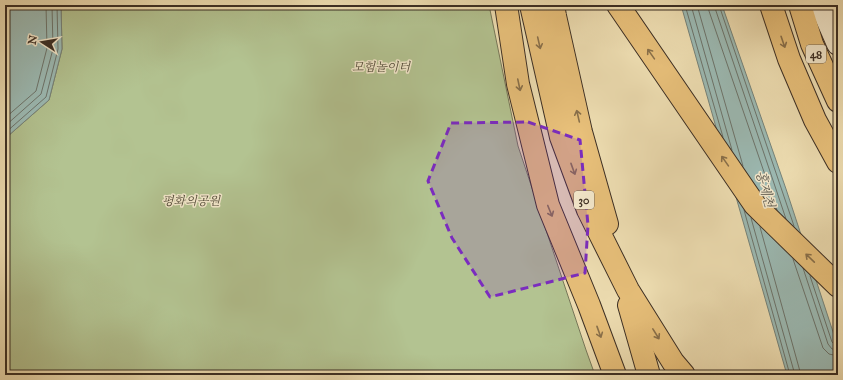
<svg xmlns="http://www.w3.org/2000/svg" width="843" height="380" viewBox="0 0 843 380" font-family="'IM FELL Great Primer','Noto Serif KR',serif">
  <style>
    .green { fill: #b3c391; stroke: #77785a }
    .water { fill: #9cbbb5; stroke: #75837b }
    .lines { fill: none; stroke-linecap: round; stroke-linejoin: round }
    .shore { stroke: #6c746c; stroke-width: 1 }
    .secondary-casing { stroke: #3b2e24; stroke-width: 24 }
    .primary-casing { stroke: #3b2e24; stroke-width: 24 }
    .highway-casing { stroke: #3b2e24; stroke-width: 24 }
    .secondary { stroke: #f5eace; stroke-width: 22 }
    .primary { stroke: #e8c07a; stroke-width: 22 }
    .highway { stroke: #e8c07a; stroke-width: 22 }
    .oneway { stroke: #89704b }
    .marked { fill: #7b2cbf; fill-opacity: 0.2; stroke: #7b2cbf; stroke-width: 3; stroke-dasharray: 8 5; stroke-linejoin: round }
    .labels { text-anchor: middle; stroke-width: 3; stroke-linejoin: round; paint-order: stroke }
    .shield { fill: #f5eace; stroke: #736657; stroke-width: 1 }
    .shield-label { font-size: 11px; font-weight: bold; fill: #3b2e24 }
    .park-label { font-size: 12px; font-style: italic; fill: #534c3a; stroke: #f5eace }
    .water-label { font-size: 13px; font-style: italic; fill: #535148; stroke: #f5eace }
  </style>
  <rect width="100%" height="100%" fill="#efdfb3"/>
  <filter id="stains"><feTurbulence type="fractalNoise" baseFrequency=".005" numOctaves="4"/><feColorMatrix values="0 0 0 0 .2 0 0 0 0 .09 0 0 0 0 .02 0 0 0 .5 -.17"/></filter>
  <radialGradient id="worn" r=".72"><stop offset=".6" stop-color="#630" stop-opacity="0"/><stop offset="1" stop-color="#630" stop-opacity=".3"/></radialGradient>
  <path class="green" d="M61,5H489L518,146L586,350L595,375H5V143L8,136L49,100L62,49Z"/>
  <g class="water">
    <path d="M5,5H61L62,49L49,100L8,136L5,142Z"/>
    <path d="M681,5H722L786,189L838,347V375H787Z"/>
  </g>
  <g class="lines">
    <g class="shore">
      <path d="M685,5L723,137"/>
      <path d="M691,5L732,150"/>
      <path d="M697,5L743,166"/>
      <path d="M708,5L709,11L777,210"/>
      <path d="M714,5L786,219"/>
      <path d="M719,5L794,226"/>
      <path d="M5,118L36,91L47,48L46,5"/>
      <path d="M5,126L41,94L53,49L52,5"/>
      <path d="M5,133L46,97L58,49L57,5"/>
      <path d="M744,210L790,375"/>
      <path d="M751,218L795,375"/>
      <path d="M760,227L801,375"/>
      <path d="M793,259L823,348L829,354L838,356"/>
      <path d="M803,268L828,344L832,349L838,350"/>
      <path d="M810,276L832,342L835,345H838"/>
    </g>
    <g class="secondary-casing">
      <path id="secondary" d="M821,5L838,44"/>
    </g>
    <g class="primary-casing">
      <path id="primary" d="M800,5L812,44L838,101"/>
    </g>
    <g class="highway-casing">
      <g id="highway">
        <path d="M506,5L518,84L548,205L589,305L615,375"/>
        <path d="M531,5L561,137L588,210L628,290L673,362L684,375"/>
        <path d="M553,5L555,16L581,132L607,224"/>
        <path d="M618,5L755,205L838,286"/>
        <path d="M771,5L789,59L815,120L838,162"/>
        <path d="M629,305L649,375"/>
      </g>
    </g>
    <use href="#secondary" class="secondary"/>
    <use href="#primary" class="primary"/>
    <use href="#highway" class="highway"/>
  </g>
  <defs><path id="oneway-shaft" d="M-6 0H5M1.5-3L5.5 0L1.5 3" fill="none" stroke-width="1.6" stroke-linecap="round" stroke-linejoin="round"/></defs>
  <g class="oneway">
    <use href="#oneway-shaft" transform="translate(783 42) rotate(71)"/>
    <use href="#oneway-shaft" transform="translate(539 43) rotate(77)"/>
    <use href="#oneway-shaft" transform="translate(651 54) rotate(-125)"/>
    <use href="#oneway-shaft" transform="translate(519 85) rotate(78)"/>
    <use href="#oneway-shaft" transform="translate(578 116) rotate(-103)"/>
    <use href="#oneway-shaft" transform="translate(725 161) rotate(-125)"/>
    <use href="#oneway-shaft" transform="translate(573 169) rotate(70)"/>
    <use href="#oneway-shaft" transform="translate(550 211) rotate(68)"/>
    <use href="#oneway-shaft" transform="translate(810 258) rotate(-136)"/>
    <use href="#oneway-shaft" transform="translate(599 332) rotate(70)"/>
    <use href="#oneway-shaft" transform="translate(656 334) rotate(58)"/>
  </g>
  <path class="marked" d="M528,122L580,140L588,225L585,273L490,297L452,238L428,181L451,123Z"/>
  <g class="labels">
    <g class="shield">
      <rect x="806" y="45" width="20" height="18" rx="3"/>
      <rect x="574" y="191" width="20" height="18" rx="3"/>
    </g>
    <g class="shield-label">
      <text x="816" y="58">48</text>
      <text x="584" y="204">30</text>
    </g>
    <g class="park-label">
      <text x="381" y="71">모험놀이터</text>
      <text x="191" y="205">평화의공원</text>
    </g>
    <g class="water-label">
      <text transform="translate(766 189) rotate(75)" y="5">홍제천</text>
    </g>
  </g>
  <rect width="843" height="380" fill="none" stroke="#efdfb3" stroke-width="20"/>
  <rect x="6" y="6" width="831" height="368" fill="none" stroke="#3b2e24" stroke-width="2"/>
  <rect x="10" y="10" width="823" height="360" fill="none" stroke="#3b2e24"/>
  <g transform="translate(42 42) rotate(282)" stroke="#f5eace" stroke-width="3" paint-order="stroke">
  <path d="M0-3L7 15L0 10L-7 15Z" fill="#3b2e24"/>
  <text y="-6" font-size="11" font-weight="bold" text-anchor="middle" fill="#3b2e24">N</text>
  </g>
  <rect width="100%" height="100%" filter="url(#stains)"/>
  <rect width="100%" height="100%" fill="url(#worn)"/>
</svg>
